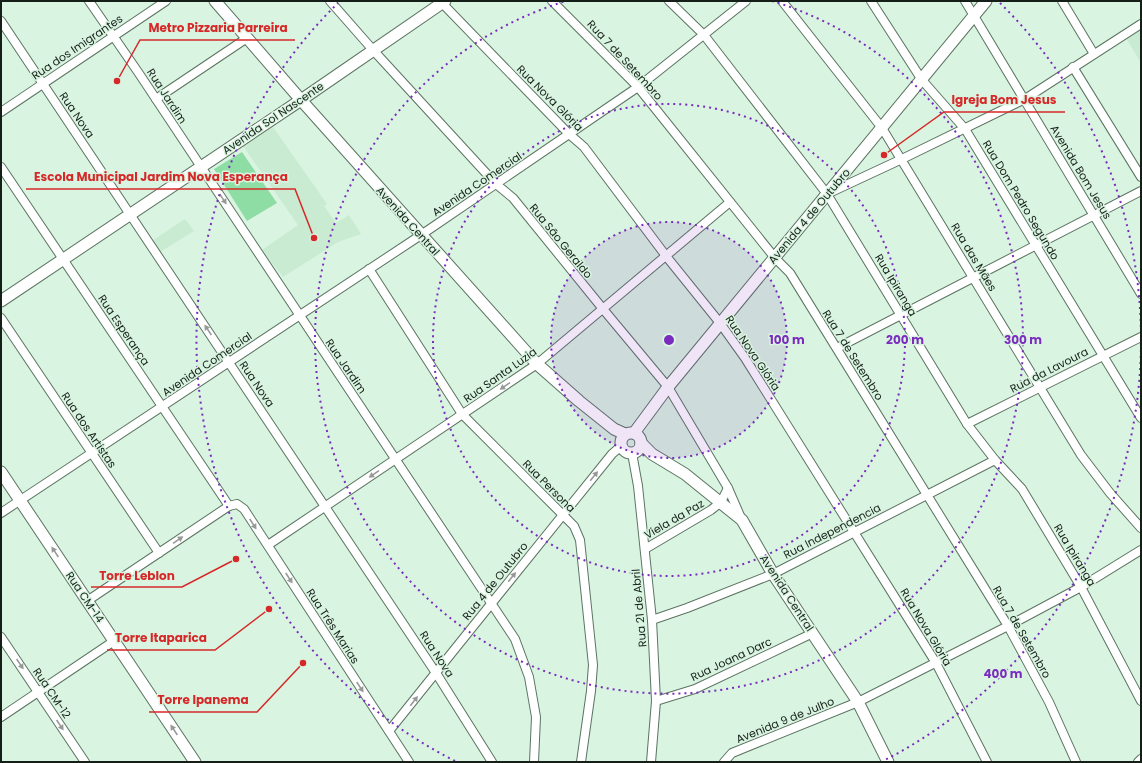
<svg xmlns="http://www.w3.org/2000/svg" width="1142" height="763" viewBox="0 0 1142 763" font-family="Poppins,sans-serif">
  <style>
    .built { fill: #c9ebd2 }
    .green { fill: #8edda5 }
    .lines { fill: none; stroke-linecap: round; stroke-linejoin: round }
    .street-casing { stroke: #5c7462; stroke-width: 10 }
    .secondary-casing { stroke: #5c7462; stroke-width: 13 }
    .street { stroke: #fff; stroke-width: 8 }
    .secondary { stroke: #fff; stroke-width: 11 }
    .oneway { fill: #969a97 }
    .ring { fill: none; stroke: #7b2cbf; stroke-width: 2; stroke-dasharray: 2 4 }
    .labels { text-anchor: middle; stroke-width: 3; stroke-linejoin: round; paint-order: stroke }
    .street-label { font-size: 11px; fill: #151f18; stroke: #d9f4e0 }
    .centre { fill: #7b2cbf; stroke: #d9f4e0; stroke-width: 2 }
    .ring-label { font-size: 12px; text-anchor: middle; font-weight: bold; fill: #7b2cbf; stroke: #d9f4e0; stroke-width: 3; stroke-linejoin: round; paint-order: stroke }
    .leader { fill: none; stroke: #d62828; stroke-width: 1.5 }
    .callout-dot { fill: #d62828; stroke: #d9f4e0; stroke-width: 1.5 }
    .callout-label { font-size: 12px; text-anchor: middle; font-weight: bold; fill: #d62828; stroke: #d9f4e0; stroke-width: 3; stroke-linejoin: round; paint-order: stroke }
  </style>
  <rect width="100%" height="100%" fill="#d9f4e0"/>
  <g class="built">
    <path d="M1141,27V63L1126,38Z"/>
    <path d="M273,127L327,204L324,206L336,223L349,215L361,234L338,242L283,277L262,250L298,225L243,146Z"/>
    <path d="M185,219L194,231L160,252L152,241Z"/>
  </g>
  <path class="green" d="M242,152L277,203L247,221L214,169Z"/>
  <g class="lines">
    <g class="street-casing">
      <g id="street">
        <path d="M89,1L138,72L515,639L529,677L536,717L534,762"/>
        <path d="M330,1L373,50L496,184L513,198L603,309L668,387L728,488L741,518"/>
        <path d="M440,1L569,134L584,147L666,256L720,323L745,358L936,663L987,762"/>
        <path d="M552,1L638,87L775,258L790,273L1008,626L1049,702L1076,762"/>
        <path d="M669,1L704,35L827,194L967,424L995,460L1022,489L1081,587L1141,701"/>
        <path d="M782,1L882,128L1081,455L1110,493L1141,528"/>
        <path d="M871,1L922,80L965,129L1141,418"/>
        <path d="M965,1L1141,294"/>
        <path d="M1062,1L1094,54"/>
        <path d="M1,21L436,673L492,762"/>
        <path d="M1073,67L1141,177"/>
        <path d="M156,99L247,38"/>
        <path d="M1,112L166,1"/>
        <path d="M1,167L229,506"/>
        <path d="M829,193L902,159L1025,99L1141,24"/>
        <path d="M369,269L462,414L574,526L580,540L593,665L591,691L581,762"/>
        <path d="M1,318L159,553"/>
        <path d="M837,348L1141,191"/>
        <path d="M967,424L1141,337"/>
        <path d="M632,453L638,486L652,620L656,701L651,762"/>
        <path d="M1,513L421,235L638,87L746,1"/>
        <path d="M268,545L537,364L730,202"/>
        <path d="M645,549L711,510L721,502L728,488"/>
        <path d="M87,601L229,506L237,504L244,509L409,762"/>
        <path d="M652,620L687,608L773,574L995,460"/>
        <path d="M1,637L85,762"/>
        <path d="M656,701L695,689L813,633"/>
        <path d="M1,717L114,641"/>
        <path d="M389,731L491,604L612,454L621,446"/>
        <path d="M724,762L732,753L858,702L1008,626L1081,587L1141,550"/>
        <path d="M1138,762L1141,759"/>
      </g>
    </g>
    <g class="secondary-casing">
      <g id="secondary">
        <path d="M215,1L301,100L537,364L579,401L614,429L625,434"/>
        <path d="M1,301L301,100L445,1"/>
        <circle cx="631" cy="443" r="10"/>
        <path d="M634,433L668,387L986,1"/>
        <path d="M641,443L652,454L685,474L742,520L773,574L858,702L888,762"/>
        <path d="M1,472L195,762"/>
      </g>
    </g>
    <use href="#street" class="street"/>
    <use href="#secondary" class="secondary"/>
  </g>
  <defs><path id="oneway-solid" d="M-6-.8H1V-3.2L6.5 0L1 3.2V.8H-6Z"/></defs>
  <g class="oneway">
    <use href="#oneway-solid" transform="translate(223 199) rotate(56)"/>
    <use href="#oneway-solid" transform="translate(208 330) rotate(-124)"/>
    <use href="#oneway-solid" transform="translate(505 386) rotate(146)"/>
    <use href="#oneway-solid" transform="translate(374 474) rotate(146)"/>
    <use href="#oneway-solid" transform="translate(594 476) rotate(-51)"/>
    <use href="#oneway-solid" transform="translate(253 524) rotate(57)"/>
    <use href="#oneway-solid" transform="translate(178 540) rotate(-34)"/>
    <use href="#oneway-solid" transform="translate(55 552) rotate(-124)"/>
    <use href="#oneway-solid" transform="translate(512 577) rotate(-51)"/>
    <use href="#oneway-solid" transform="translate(289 578) rotate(57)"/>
    <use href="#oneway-solid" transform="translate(20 664) rotate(56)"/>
    <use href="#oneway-solid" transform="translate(360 687) rotate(57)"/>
    <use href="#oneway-solid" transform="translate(414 701) rotate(-52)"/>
    <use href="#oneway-solid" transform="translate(60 725) rotate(56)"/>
    <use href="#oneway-solid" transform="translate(174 730) rotate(-124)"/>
  </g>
  <circle cx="669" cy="340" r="118" fill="#7b2cbf" fill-opacity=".12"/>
  <g class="ring">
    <circle cx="669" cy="340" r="118"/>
    <circle cx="669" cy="340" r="236"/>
    <path d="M772 1A354 354 0 1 1 566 1"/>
    <path d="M1141 344A472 472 0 0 1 883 761M455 761A472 472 0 0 1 338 3M1000 3A472 472 0 0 1 1141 336"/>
  </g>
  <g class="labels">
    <g class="street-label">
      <text transform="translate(77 47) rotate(-34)" y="4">Rua dos Imigrantes</text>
      <text transform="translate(625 60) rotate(47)" y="4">Rua 7 de Setembro</text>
      <text transform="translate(167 96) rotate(57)" y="4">Rua Jardim</text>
      <text transform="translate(550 98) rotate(45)" y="4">Rua Nova Glória</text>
      <text transform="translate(77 115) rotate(56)" y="4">Rua Nova</text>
      <text transform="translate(273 118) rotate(-34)" y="4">Avenida Sol Nascente</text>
      <text transform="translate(1081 172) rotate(59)" y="4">Avenida Bom Jesus</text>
      <text transform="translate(477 184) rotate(-34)" y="4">Avenida Comercial</text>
      <text transform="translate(1021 200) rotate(59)" y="4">Rua Dom Pedro Segundo</text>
      <text transform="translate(809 216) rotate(-50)" y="4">Avenida 4 de Outubro</text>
      <text transform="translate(408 221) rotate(48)" y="4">Avenida Central</text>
      <text transform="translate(561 241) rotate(51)" y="4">Rua São Geraldo</text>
      <text transform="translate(974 257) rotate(59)" y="4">Rua das Mães</text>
      <text transform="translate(896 285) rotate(59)" y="4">Rua Ipiranga</text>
      <text transform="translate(124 330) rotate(56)" y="4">Rua Esperança</text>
      <text transform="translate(753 353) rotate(56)" y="4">Rua Nova Glória</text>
      <text transform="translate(853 355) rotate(58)" y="4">Rua 7 de Setembro</text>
      <text transform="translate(207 364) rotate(-34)" y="4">Avenida Comercial</text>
      <text transform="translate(346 366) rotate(56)" y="4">Rua Jardim</text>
      <text transform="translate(1049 370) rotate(-27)" y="4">Rua da Lavoura</text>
      <text transform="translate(500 375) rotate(-35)" y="4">Rua Santa Luzia</text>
      <text transform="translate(257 384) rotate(56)" y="4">Rua Nova</text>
      <text transform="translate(89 430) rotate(56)" y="4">Rua dos Artistas</text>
      <text transform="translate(549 486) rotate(45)" y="4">Rua Persona</text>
      <text transform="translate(674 519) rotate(-30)" y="4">Viela da Paz</text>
      <text transform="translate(832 531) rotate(-27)" y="4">Rua Independencia</text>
      <text transform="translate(1075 555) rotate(59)" y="4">Rua Ipiranga</text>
      <text transform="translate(495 581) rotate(-51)" y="4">Rua 4 de Outubro</text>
      <text transform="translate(787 593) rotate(57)" y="4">Avenida Central</text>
      <text transform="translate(85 597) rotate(56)" y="4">Rua CM-14</text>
      <text transform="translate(639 608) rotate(-95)" y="4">Rua 21 de Abril</text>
      <text transform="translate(333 626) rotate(57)" y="4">Rua Três Marias</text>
      <text transform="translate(926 627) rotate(59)" y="4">Rua Nova Glória</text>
      <text transform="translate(1022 632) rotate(60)" y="4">Rua 7 de Setembro</text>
      <text transform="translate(437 654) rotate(57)" y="4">Rua Nova</text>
      <text transform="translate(731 659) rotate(-25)" y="4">Rua Joana Darc</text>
      <text transform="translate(52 693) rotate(56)" y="4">Rua CM-12</text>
      <text transform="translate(785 720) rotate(-22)" y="4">Avenida 9 de Julho</text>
    </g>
  </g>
  <circle cx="669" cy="340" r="6" class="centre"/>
  <g class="ring-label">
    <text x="787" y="344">100 m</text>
    <text x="905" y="344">200 m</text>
    <text x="1023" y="344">300 m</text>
    <text x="1003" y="678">400 m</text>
  </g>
  <path class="leader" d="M117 81L140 40H295M884 155L944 112H1065M314 238L295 189H26M236 559L182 587H91M269 609L215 650H107M303 663L257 712H149"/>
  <g class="callout-dot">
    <circle cx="117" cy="81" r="4"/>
    <circle cx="884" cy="155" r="4"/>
    <circle cx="314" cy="238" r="4"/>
    <circle cx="236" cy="559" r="4"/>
    <circle cx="269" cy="609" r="4"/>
    <circle cx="303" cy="663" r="4"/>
  </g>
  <g class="callout-label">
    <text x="218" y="32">Metro Pizzaria Parreira</text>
    <text x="1004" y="104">Igreja Bom Jesus</text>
    <text x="161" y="181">Escola Municipal Jardim Nova Esperança</text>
    <text x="137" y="580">Torre Leblon</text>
    <text x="161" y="642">Torre Itaparica</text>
    <text x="203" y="704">Torre Ipanema</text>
  </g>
  <rect width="1142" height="763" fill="none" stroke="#151f18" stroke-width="4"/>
</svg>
